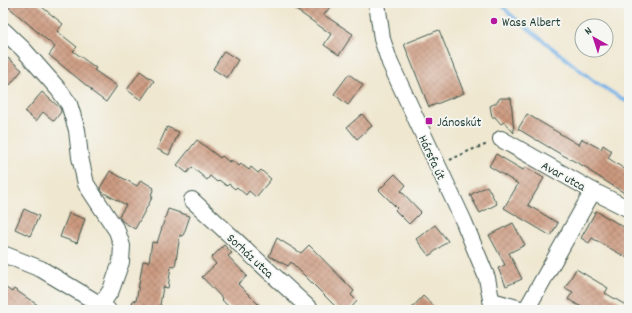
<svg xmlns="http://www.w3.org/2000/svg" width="632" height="313" viewBox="0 0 632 313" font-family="Dekko,sans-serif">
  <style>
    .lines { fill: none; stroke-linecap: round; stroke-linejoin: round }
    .stream { stroke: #76b2e8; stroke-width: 3.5 }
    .building { fill: url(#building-cross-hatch) }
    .minor-casing { stroke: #3e564b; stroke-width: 18 }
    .path { stroke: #3e564b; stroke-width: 2; stroke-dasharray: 3 3; stroke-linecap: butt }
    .minor { stroke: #fff; stroke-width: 16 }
    .poi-dot { fill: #b5179e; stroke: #f6f6f2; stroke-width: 1.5 }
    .labels { text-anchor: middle; stroke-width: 3.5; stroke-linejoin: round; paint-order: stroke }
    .poi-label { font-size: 13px; fill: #1f3d34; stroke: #f6f6f2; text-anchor: start }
    .street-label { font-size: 13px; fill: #1f3d34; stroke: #f6f6f2 }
  </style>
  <defs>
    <pattern id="building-cross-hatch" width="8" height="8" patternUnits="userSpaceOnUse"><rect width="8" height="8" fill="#cc997f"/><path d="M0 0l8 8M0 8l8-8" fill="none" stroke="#a57e69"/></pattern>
  </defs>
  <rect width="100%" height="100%" fill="#f6f6f2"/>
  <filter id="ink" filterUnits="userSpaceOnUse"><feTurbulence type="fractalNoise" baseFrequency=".025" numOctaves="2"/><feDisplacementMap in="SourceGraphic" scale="8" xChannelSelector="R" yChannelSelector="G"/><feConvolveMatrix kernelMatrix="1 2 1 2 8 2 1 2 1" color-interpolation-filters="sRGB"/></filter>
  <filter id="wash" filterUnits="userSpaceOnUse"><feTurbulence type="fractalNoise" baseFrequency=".012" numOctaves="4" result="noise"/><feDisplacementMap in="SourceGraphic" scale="16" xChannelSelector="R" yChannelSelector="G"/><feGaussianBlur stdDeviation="0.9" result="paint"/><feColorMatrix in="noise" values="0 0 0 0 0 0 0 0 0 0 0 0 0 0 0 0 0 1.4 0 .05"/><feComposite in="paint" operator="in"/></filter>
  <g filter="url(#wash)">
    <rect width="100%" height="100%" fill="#efe7d0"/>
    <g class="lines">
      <path class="stream" d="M500,3L510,14L595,82L629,103"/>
    </g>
    <g id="blocks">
      <g class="building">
        <path d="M4,3H37L63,24L57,31L77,47L73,51L96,68L94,70L117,86L106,102L91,91L92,90L49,55L55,47Z"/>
        <path d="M286,3H333L324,15L353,34L339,55L324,45L331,34Z"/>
        <path d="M439,30L464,93L429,107L404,44Z"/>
        <path d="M224,51L238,60L227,78L213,69Z"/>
        <path d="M8,58L22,70L10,85L3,79V64Z"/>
        <path d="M140,71L154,81L141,100L127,90Z"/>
        <path d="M349,74L363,85L348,105L334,94Z"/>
        <path d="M42,92L60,108L61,112L54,121L43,112L36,121L25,112Z"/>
        <path d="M500,98H511L514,133L504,122L501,124L495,117H492L490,106L496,103Z"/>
        <path d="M362,114L372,126L357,139L347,127Z"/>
        <path d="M527,114L579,145L582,139L601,149L603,145L612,151L608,158L629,172V196L588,170L589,169L557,152L518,129Z"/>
        <path d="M167,127L179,132L169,155L157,149Z"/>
        <path d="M197,140L220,158L222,156L229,162L231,160L239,166L241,164L249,170L251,167L258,173L261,170L271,179L256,197L249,191L246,195L237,187L235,189L229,184L227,186L219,180L217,182L210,176L207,180L192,167L187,173L177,165Z"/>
        <path d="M496,154L523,170L525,167L544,178L528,205L558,223L551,236L504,208L518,184L489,166Z"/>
        <path d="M110,171L137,186L141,180L154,188L151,195L153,196L135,229L122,221L119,216L126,205L102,192L100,188Z"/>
        <path d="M395,174L406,185L401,191L421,212L409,224L395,210L397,208L379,190Z"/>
        <path d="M487,186L497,204L480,213L470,195Z"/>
        <path d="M24,209L39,216L30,236L15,229Z"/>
        <path d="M168,209L190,216L183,236L180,235L175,267L171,266L168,288L163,287L160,305H161L160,310H131L133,300L136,301L143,261L149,262L152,242L157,243Z"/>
        <path d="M596,211L629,230V259L592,238L589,243L581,238Z"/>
        <path d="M69,213L85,219L77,243L60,237Z"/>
        <path d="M513,223L525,245L509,253L522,279L506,286L498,268L505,265L489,235Z"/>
        <path d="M435,225L448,241L429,256L416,239Z"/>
        <path d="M277,238L301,253L309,245L354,291L351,295L357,301L349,310H339L291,262L288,266L269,256Z"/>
        <path d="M224,245L232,253L228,256L247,276L238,284L264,310H232L222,300L223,299L202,277L216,264L211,258Z"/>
        <path d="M576,269L608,288L605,293L629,307V310H586L568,299L573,292L565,288Z"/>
        <path d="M3,286L12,292L14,289L45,310H3Z"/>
        <path d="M423,296L438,310H410Z"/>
      </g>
    </g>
  </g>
  <g filter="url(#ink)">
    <use href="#blocks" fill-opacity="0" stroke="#3e564b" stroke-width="1"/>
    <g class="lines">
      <g class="minor-casing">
        <g id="minor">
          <path d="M377,3L382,39L390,63L464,222L487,278L493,310"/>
          <path d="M3,30L23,49L59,90L69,104L77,130L80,157L86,184L117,231L122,246L121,262L111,290L101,305L108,310"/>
          <path d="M501,139L593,191L629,209"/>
          <path d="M192,200L311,310"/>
          <path d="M3,254L41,269L101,305L98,310"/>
          <path d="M492,301L524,310"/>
          <path d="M526,310L593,191"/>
        </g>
      </g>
      <path class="path" d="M450,160L471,150L488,144"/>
      <use href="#minor" class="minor"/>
    </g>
  </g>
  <g class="poi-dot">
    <circle cx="494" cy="21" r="4"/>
    <rect x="425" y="117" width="8" height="8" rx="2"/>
  </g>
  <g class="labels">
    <g class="poi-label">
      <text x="502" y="26">Wass Albert</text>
      <text x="437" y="126">Jánoskút</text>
    </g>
    <g class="street-label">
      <text transform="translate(433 157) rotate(65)" y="5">Hársfa út</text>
      <text transform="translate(564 175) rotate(29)" y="5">Avar utca</text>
      <text transform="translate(251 255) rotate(43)" y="5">Sorház utca</text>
    </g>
  </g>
  <rect width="632" height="313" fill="none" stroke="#f6f6f2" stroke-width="16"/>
  <g transform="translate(594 38) rotate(321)"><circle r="19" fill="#f6f6f2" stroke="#a0aca6"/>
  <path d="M0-3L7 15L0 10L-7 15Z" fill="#b5179e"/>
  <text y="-6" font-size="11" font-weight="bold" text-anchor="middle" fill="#1f3d34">N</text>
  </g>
</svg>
